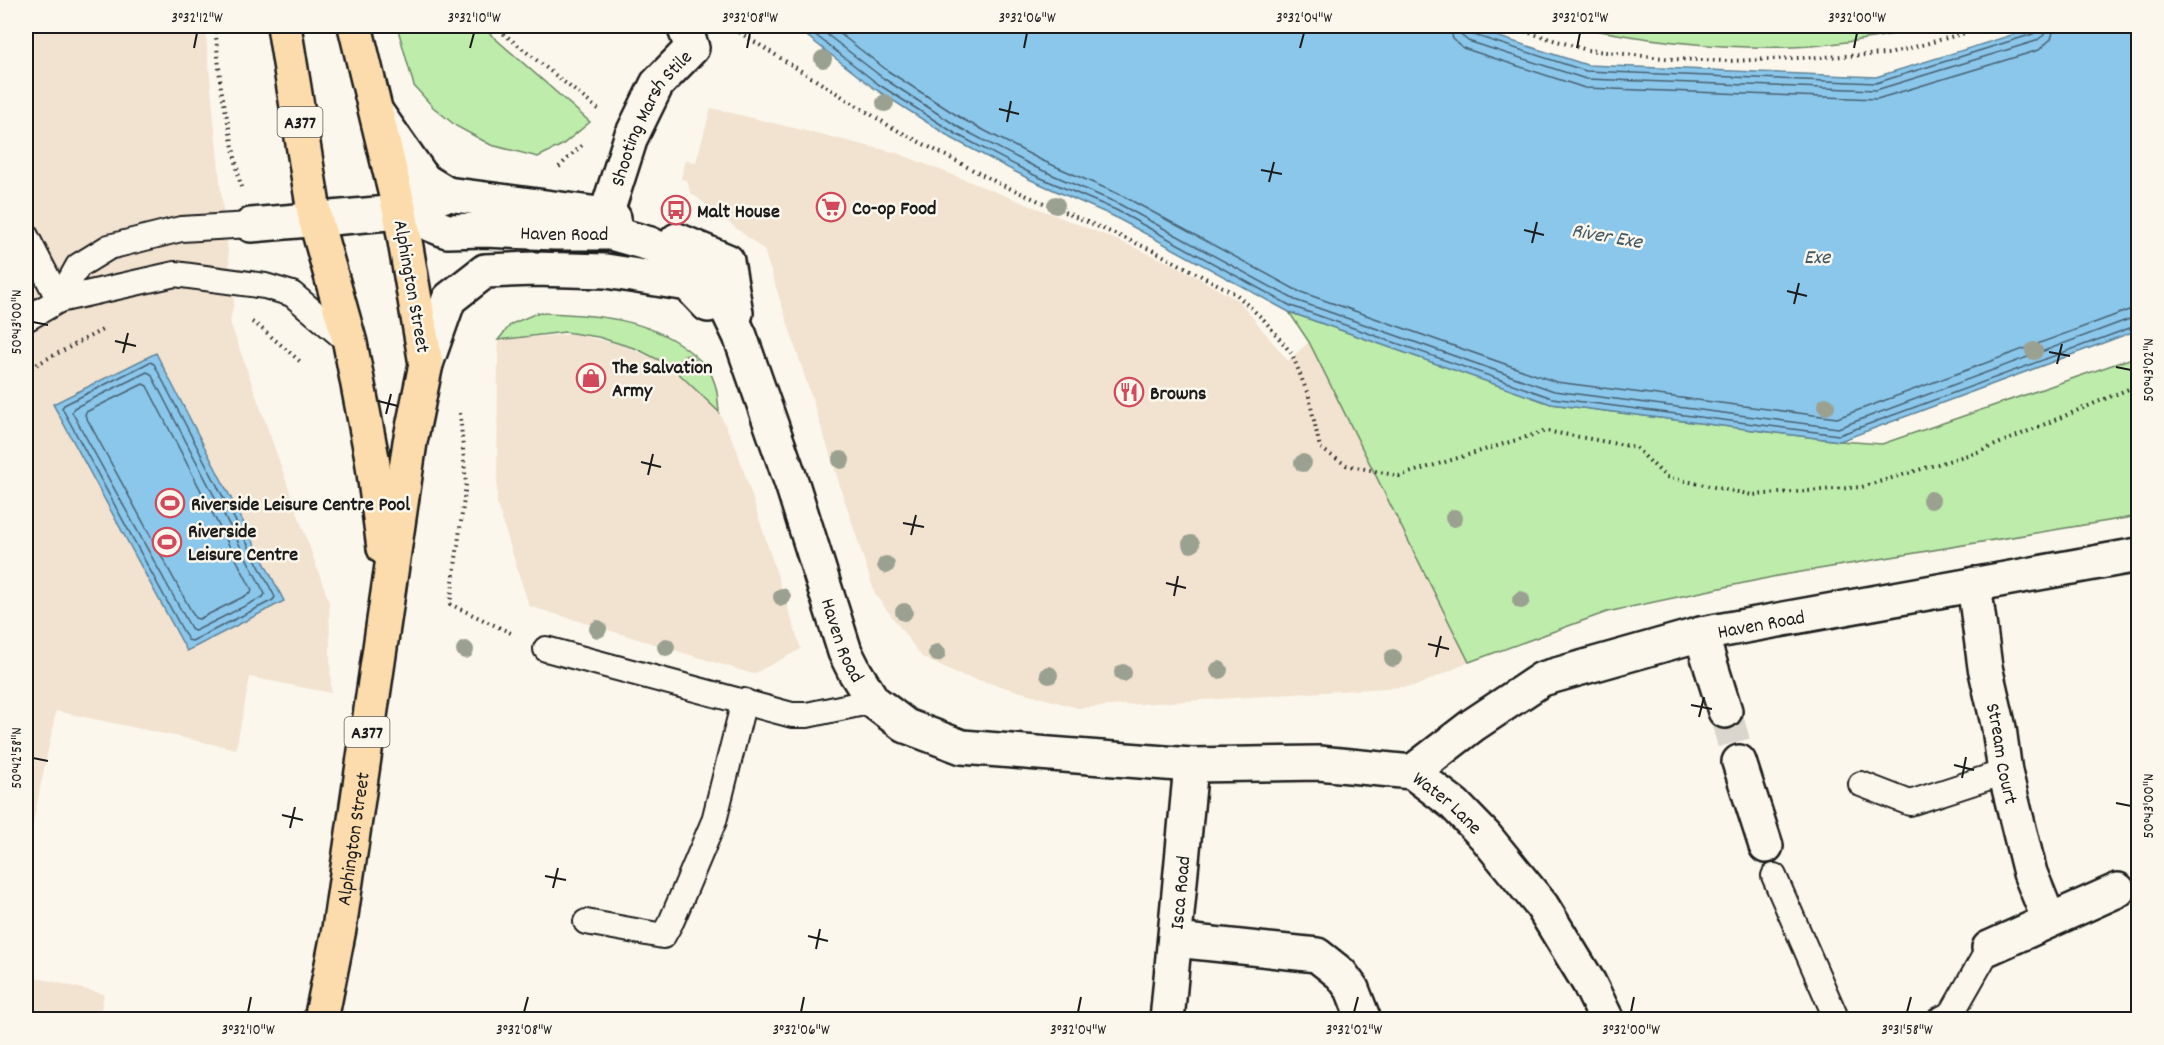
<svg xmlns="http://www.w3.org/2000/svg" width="2164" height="1045" viewBox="0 0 2164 1045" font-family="Dekko,sans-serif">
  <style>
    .built { fill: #f2e2d0 }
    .green { fill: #bdecab; stroke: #6c8464; stroke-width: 1.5 }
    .water { fill: #8ac7eb; stroke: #5e8398; stroke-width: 1.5 }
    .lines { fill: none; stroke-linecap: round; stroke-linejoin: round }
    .shore { stroke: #48606f; stroke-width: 1.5 }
    .minor-tunnel { stroke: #dad6cd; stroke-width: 33; stroke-dasharray: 33 16; stroke-linecap: butt }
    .service-casing { stroke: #1c1c1c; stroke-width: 28 }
    .minor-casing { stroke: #1c1c1c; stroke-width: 38 }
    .trunk-casing { stroke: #1c1c1c; stroke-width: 38 }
    .path { stroke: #1c1c1c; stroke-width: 4; stroke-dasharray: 1.5 4.5; stroke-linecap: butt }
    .service { stroke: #fbf7ec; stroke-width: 24 }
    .minor { stroke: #fbf7ec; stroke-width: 33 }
    .trunk { stroke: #fcdcac; stroke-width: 33 }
    .tree { fill: #9ba191 }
    .ticks { fill: none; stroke: #1c1c1c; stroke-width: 2 }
    .labels { text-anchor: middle; stroke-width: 5; stroke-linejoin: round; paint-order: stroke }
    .shield { fill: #fbf7ec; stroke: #5f5e5a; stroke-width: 1.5 }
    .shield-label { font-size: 18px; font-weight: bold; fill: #1c1c1c }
    .street-label { font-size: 20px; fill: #1c1c1c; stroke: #fbf7ec }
    .poi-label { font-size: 20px; font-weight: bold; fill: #1c1c1c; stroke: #fbf7ec; text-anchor: start }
    .water-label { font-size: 21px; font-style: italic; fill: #425864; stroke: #fbf7ec }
    .neatline { fill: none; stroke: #1c1c1c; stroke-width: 2 }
    .ticks-label { font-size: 15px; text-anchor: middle; fill: #1c1c1c }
  </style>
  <rect width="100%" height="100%" fill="#fbf7ec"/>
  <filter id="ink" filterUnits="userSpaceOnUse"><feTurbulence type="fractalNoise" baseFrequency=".0167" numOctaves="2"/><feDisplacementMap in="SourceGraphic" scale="12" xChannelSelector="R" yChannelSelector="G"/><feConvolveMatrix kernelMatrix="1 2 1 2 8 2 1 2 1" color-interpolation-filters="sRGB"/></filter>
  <g filter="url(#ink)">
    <g class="built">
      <path d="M26,26H205L221,192L234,302L230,322L329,602L331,693L250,677L236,749L56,711L26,857Z"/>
      <path d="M711,108L897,153L1110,237L1177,266L1239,301L1288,361L1309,342L1469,662L1416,686L1078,708L957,674L922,657L875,594L764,250L690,192L687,180L681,179L685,160L696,162Z"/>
      <path d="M574,334L622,345L671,366L719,412L737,450L801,649L753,674L529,606L497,504L498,340Z"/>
      <path d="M26,975L104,994L99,1019H26Z"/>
    </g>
    <g class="green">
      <path d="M397,26H481L590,122L562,145L538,157L491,145L456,126L433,107L414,86Z"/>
      <path d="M1575,26H1942C1893,34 1843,45 1793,47C1719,49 1646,41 1575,26Z"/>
      <path d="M1289,312L1551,404L1840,441L1882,444L2138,356V516L1777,576L1607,612L1469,662L1309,342Z"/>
      <path d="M537,313C592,314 651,317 694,355C703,362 712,373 715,384C718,393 718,403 719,412L671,366L637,349L598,337L565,332L498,340L511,324Z"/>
    </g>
    <g class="water">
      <path d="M794,26H1465L1587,65L1876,77L2041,26H2138V330L1840,441L1551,404L1289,312L1113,216L1031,180L953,139L875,89Z"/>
      <path d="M156,353L284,601L187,651L53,404Z"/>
    </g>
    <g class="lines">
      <g class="shore">
        <path d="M804,26L878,84L956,134L1034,175L1116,210L1291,306L1552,398L1839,435L2138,325"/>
        <path d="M816,26L883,78L960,128L1037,168L1119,204L1295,300L1554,391L1838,428L2132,318L2138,317"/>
        <path d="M830,26L888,71L964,120L1041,160L1123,196L1298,291L1556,382L1837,418L2129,310L2138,308"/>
        <path d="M1450,26L1453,39L1463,48L1585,88L1877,99L2039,50L2051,39L2055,26"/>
        <path d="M1459,26L1461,35L1468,41L1586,79L1876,90L2036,41L2044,35L2046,26"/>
        <path d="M1466,26L1467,31L1471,34L1586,71L1876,83L2033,34L2037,31L2038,26"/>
        <path d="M150,362L154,364L275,597L273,600L192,641L188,640L62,408L64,405Z"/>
        <path d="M147,372L151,374L265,594L263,597L195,631L192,630L72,412L74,408Z"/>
        <path d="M143,384L147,386L252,590L251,593L199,619L195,618L85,415L86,412Z"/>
      </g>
      <path class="minor-tunnel" d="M1725,711L1739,762"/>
      <g class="service-casing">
        <g id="service">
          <path d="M26,236L59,300"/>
          <path d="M59,300L78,266L109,247L181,229L251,225"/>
          <path d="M26,319L59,300L175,274L265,286L292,294L350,343"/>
          <path d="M546,649L792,715H807L873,701"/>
          <path d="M1861,784L1910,803L2005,772"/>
          <path d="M1774,876L1837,1020"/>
          <path d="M586,922L663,936L672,920L714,821L744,701"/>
          <path d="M1939,1020L1952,1013L1989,948"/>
        </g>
      </g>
      <g class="minor-casing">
        <g id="minor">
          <path d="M377,113L424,180L447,194"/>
          <path id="s1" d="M400,212L447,231L484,230L555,233H611L650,244L679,258L700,273L718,290L740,336L793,487L845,652L855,672L873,701L906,726L962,747L1191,765L1319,763L1412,772L1454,804L1485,836L1542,906L1589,983L1607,1020"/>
          <path id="s2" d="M606,215L631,137L657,84L692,48L684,26"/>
          <path d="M251,225L400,212L447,194L606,215L614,218"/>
          <path d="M677,240L727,261L736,313"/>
          <path d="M426,364L449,299L485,271L534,269L606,271L688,284L708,305"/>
          <path id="s3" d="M1974,584L1985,667L1999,728L2005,772L2030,873L2049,920"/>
          <path d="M1701,634L1725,711"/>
          <path d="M1739,762L1766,846"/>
          <path id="s4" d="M1412,772L1473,725L1542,679L1701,634L2138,555"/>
          <path d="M1175,940L1317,955L1341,974L1352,989L1364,1020"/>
          <path d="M1989,948L2118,890"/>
          <path id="s5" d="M1167,1020L1191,765"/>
        </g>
      </g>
      <g class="trunk-casing">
        <g id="trunk">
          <path d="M284,26L315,218L350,343L372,458L384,548"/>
          <path id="s6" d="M321,1020L339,929L410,442L426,364L400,212L355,26"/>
        </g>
      </g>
      <g class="path">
        <path d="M215,26L221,88L241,187"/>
        <path d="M494,26L599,110"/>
        <path d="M729,26L891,127L1000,184L1154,251L1236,294L1264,320L1292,354L1309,397L1320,448L1346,465L1399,476L1546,431L1635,447L1666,477L1752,495L1862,487L1981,451L2138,385"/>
        <path d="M1507,26L1587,50L1673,59L1729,61L1889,54L1990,26"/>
        <path d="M559,167L584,143"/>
        <path d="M252,322L260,327L302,363"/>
        <path d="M26,370L104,329"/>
        <path d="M460,413L466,484L450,604L513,634"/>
      </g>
      <use href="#service" class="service"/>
      <use href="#minor" class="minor"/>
      <use href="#trunk" class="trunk"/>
    </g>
    <g class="tree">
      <circle cx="823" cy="59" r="9"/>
      <circle cx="885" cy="103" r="9"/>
      <circle cx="1056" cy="205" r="9"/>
      <circle cx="2034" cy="351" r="9"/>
      <circle cx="688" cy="363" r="9"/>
      <circle cx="1826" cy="406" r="9"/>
      <circle cx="841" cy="460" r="9"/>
      <circle cx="1303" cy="463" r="9"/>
      <circle cx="1931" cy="500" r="9"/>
      <circle cx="1454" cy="518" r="9"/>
      <circle cx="1191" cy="544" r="9"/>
      <circle cx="886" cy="565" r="9"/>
      <circle cx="782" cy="597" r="9"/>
      <circle cx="1521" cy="600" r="9"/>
      <circle cx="904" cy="612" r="9"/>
      <circle cx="598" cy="629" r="9"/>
      <circle cx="666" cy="647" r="9"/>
      <circle cx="465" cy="650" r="9"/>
      <circle cx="937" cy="653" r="9"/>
      <circle cx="1393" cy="658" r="9"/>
      <circle cx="1219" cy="670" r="9"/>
      <circle cx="1123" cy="673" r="9"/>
      <circle cx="1049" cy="675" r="9"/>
    </g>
  </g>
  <path class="ticks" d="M194,48L197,33M470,48L474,33M747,48L750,33M1024,48L1027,33M1300,48L1304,33M1577,48L1580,33M1854,48L1857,33M999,109L1019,114M1007,122L1011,101M1261,170L1282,174M1269,182L1274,162M1524,230L1544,235M1532,243L1537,222M1787,291L1807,296M1794,304L1799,283M33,322L48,325M115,341L136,346M2049,352L2070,356M123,353L128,333M2057,364L2062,344M2116,367L2131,370M378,401L398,406M386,414L391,394M641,462L661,467M648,475L653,454M903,523L924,527M911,535L916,515M1166,583L1186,588M1174,596L1178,576M1428,644L1449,649M1436,657L1441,636M1691,705L1712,709M1699,717L1704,697M33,758L48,761M1954,765L1974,770M1962,778L1966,757M2116,803L2131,806M282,815L303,820M290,828L295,807M545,876L566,880M553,888L558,868M808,936L828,941M816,949L820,929M248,1012L251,997M524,1012L528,997M801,1012L804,997M1078,1012L1081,997M1354,1012L1358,997M1631,1012L1634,997M1907,1012L1911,997"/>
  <defs>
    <g id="supermarket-ring" transform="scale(1.5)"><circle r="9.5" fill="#fbf7ec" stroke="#d1495b" stroke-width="1.5"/><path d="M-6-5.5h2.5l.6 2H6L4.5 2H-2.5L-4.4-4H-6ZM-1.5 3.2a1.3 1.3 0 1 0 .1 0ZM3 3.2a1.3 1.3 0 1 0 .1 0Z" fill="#d1495b"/></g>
    <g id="bus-ring" transform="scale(1.5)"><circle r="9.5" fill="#fbf7ec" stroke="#d1495b" stroke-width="1.5"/><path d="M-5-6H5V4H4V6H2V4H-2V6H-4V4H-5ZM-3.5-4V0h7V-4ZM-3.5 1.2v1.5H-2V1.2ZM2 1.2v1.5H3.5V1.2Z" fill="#d1495b"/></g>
    <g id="shop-ring" transform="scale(1.5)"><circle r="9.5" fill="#fbf7ec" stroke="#d1495b" stroke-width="1.5"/><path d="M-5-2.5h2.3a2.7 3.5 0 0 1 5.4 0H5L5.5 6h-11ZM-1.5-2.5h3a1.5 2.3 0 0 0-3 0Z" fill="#d1495b"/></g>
    <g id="restaurant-ring" transform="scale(1.5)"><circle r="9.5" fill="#fbf7ec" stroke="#d1495b" stroke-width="1.5"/><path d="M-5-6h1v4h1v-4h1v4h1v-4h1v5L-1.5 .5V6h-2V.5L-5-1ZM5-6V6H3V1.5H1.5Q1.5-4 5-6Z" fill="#d1495b"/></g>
    <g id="stadium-ring" transform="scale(1.5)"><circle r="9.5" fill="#fbf7ec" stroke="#d1495b" stroke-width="1.5"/><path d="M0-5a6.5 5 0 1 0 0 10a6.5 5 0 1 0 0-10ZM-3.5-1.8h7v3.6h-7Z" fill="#d1495b"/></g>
  </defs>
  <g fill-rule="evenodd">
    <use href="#supermarket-ring" x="831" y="207"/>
    <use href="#bus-ring" x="676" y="210"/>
    <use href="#shop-ring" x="591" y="378"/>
    <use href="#restaurant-ring" x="1129" y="392"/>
    <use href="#stadium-ring" x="170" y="503"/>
    <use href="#stadium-ring" x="167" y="542"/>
  </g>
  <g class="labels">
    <g class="shield">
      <rect x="277.5" y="107" width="45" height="30" rx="4.5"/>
      <rect x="344.5" y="717" width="45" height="30" rx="4.5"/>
    </g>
    <g class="shield-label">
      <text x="300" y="128">A377</text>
      <text x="367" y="738">A377</text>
    </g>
    <g class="street-label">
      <text dy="7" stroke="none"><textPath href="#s2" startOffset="108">Shooting Marsh Stile</textPath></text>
      <text dy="7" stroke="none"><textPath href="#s1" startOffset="168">Haven Road</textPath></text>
      <text transform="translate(413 286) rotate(80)" y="7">Alphington Street</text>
      <text dy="7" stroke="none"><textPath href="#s4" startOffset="386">Haven Road</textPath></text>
      <text dy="7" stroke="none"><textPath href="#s1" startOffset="710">Haven Road</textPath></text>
      <text dy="7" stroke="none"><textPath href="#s3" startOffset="172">Stream Court</textPath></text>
      <text dy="7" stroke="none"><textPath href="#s1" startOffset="1378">Water Lane</textPath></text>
      <text dy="7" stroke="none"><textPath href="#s6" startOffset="184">Alphington Street</textPath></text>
      <text dy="7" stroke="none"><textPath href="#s5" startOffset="128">Isca Road</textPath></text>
    </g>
    <g class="poi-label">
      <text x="852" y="214">Co-op Food</text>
      <text x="697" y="217">Malt House</text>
      <text x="612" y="373">The Salvation<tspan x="612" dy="23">Army</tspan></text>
      <text x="1150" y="399">Browns</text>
      <text x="191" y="510">Riverside Leisure Centre Pool</text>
      <text x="188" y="537">Riverside<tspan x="188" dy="23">Leisure Centre</tspan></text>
    </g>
    <g class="water-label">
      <text transform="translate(1607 235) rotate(10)" y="7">River Exe</text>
      <text x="1817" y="263">Exe</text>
    </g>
  </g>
  <rect width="2164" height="1045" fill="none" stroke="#fbf7ec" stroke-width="66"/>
  <rect x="33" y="33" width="2098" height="979" class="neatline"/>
  <g class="ticks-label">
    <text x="197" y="22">3°32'12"W</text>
    <text x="474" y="22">3°32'10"W</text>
    <text x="750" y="22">3°32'08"W</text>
    <text x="1027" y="22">3°32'06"W</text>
    <text x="1304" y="22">3°32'04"W</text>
    <text x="1580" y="22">3°32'02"W</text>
    <text x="1857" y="22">3°32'00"W</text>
    <text transform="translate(16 322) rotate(-90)" y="5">50°43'00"N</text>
    <text transform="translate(2148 370) rotate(-90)" y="5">50°43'02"N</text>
    <text transform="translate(16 758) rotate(-90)" y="5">50°42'58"N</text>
    <text transform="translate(2148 806) rotate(-90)" y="5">50°43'00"N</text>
    <text x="248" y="1034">3°32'10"W</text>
    <text x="524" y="1034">3°32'08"W</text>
    <text x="801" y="1034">3°32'06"W</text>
    <text x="1078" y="1034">3°32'04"W</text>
    <text x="1354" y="1034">3°32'02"W</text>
    <text x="1631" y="1034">3°32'00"W</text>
    <text x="1907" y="1034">3°31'58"W</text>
  </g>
</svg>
